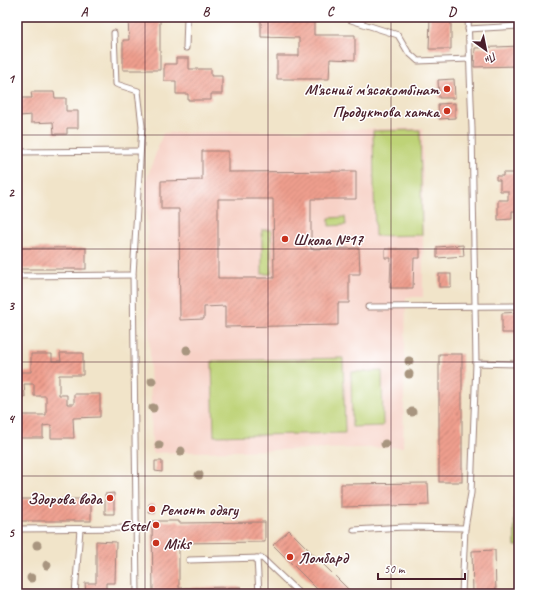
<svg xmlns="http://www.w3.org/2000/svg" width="536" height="611" viewBox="0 0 536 611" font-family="Caveat,sans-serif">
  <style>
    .built { fill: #f7d1c6 }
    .garden { fill: #bed377; stroke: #847951 }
    .building { fill: url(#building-hatch); fill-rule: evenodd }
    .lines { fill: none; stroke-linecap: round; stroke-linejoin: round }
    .service-casing { stroke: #9e827a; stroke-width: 7 }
    .service { stroke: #fff; stroke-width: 5 }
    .tree { fill: #a8957f }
    .grid { fill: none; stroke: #4a1f2b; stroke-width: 1; stroke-opacity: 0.55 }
    .poi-dot { fill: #c8321e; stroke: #fff; stroke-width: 1.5 }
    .labels { text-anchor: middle; stroke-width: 3; stroke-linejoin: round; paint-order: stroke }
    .poi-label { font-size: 16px; font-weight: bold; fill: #4a1f2b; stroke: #fff; text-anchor: end }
    .neatline { fill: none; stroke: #4a1f2b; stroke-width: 1.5 }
    .grid-label { font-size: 13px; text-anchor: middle; font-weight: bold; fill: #4a1f2b }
  </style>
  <defs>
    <pattern id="building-hatch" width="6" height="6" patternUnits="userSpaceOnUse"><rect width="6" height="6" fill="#ef9f8e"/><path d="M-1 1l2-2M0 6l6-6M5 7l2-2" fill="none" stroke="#c48174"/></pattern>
  </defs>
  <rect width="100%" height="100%" fill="#fff"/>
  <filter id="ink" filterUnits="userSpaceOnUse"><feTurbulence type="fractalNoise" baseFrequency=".025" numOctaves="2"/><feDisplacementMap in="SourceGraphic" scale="8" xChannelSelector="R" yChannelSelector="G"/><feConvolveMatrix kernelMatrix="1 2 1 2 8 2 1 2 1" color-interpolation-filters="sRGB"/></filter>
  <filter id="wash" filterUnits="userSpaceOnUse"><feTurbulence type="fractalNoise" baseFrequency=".012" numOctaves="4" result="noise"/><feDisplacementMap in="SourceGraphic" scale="16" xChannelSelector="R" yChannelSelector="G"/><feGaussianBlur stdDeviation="0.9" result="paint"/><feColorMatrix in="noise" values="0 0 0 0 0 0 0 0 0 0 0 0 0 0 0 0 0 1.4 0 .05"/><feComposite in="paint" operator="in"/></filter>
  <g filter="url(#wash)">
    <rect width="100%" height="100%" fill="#f1e4c9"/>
    <path class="built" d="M423,128V297H406L403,447L152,453L146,181L163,133Z"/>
    <g class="garden">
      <path d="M420,130L422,235L375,236L373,131Z"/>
      <path d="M345,217L346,225L329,226V218Z"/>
      <rect x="262" y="230" width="9" height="44"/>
      <path d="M343,358L345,433L214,436L212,361Z"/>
      <path d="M382,371L383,426L352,427L351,372Z"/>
      <path d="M514,497H519V546H515Z"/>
    </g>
    <g id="blocks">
      <g class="building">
        <path d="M128,17H160V70H123V40H129Z"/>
        <path d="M261,17H314V35H355V60L330,59L329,79H277V56H299V38L261,37Z"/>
        <path d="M430,17H451V49H429Z"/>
        <path d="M519,46V66L474,67L475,48Z"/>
        <path d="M176,58H189V69H211V76H222V94H211V100H188V94H176V81H164V64H176Z"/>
        <path d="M454,79L455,98H439L438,80Z"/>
        <path d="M31,92H54L55,98H66V111H78V128H67V134H54L53,122L31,123V115L20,116V98H32Z"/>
        <path d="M455,103V118L439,119L438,104Z"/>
        <path d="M202,151H228V172L356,171V199H311V249L359,248L360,274H349V303H338V325L225,327V306L204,307V319L180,320L179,209H161V181L202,180ZM218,199H273L274,278H218Z"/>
        <path d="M503,173H519V211H512V219L498,220V200H508V191H500V180H496V176H503Z"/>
        <path d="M463,245L464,256L437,258V247Z"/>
        <rect x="17" y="248" width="69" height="21"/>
        <path d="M385,249H420V258H414L413,288H390L391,258H385Z"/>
        <rect x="439" y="274" width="12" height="13"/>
        <path d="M519,312V333H502V313Z"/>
        <path d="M60,353H83V375H59V395H67V404H74V394H100V417L73,418L74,438H51V425L43,426V438H19V415H46V396H34V384H24L25,397H17V372H31V354H52V361H61Z"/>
        <rect x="439" y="354" width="23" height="128"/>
        <path d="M155,461H162V472L155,471Z"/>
        <path d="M428,483L429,505L341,507V484Z"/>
        <path d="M114,493V514H105V494Z"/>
        <rect x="17" y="499" width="74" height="22"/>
        <path d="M149,504H154L155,513H149Z"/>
        <path d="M152,521H179V523L265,522V542L179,543V588L241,587V594H153Z"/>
        <path d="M289,530L352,593L351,594H322L273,545Z"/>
        <path d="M96,541L116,542L115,583H106V594H86L85,583H96Z"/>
        <path d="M495,550L496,594H473L472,551Z"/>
        <path d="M444,592V594H409V593Z"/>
      </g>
    </g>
  </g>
  <g filter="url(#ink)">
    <use href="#blocks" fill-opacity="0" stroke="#9e827a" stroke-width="1"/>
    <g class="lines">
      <g class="service-casing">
        <g id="service">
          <path d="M351,20L398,35L408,52L418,61L469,59"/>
          <path d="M468,29L519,26"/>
          <path d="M114,33L116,84L138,91L142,126L133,275L137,594"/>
          <path d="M186,48L187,17"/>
          <path d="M17,152L140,151"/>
          <path d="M17,276L133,275"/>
          <path d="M368,307L519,306"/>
          <path d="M476,363L519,364"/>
          <path d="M17,529L136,528"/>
          <path d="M354,530L404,527L465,528"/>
          <path d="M257,558L259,594"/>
          <path d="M189,560L262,558L300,594"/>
          <path d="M75,594L80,529"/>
          <path d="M462,594L465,528L471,493L476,363L472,129L468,17"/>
        </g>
      </g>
      <use href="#service" class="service"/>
    </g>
    <g class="tree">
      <circle cx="187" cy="350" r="4.5"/>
      <circle cx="409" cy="361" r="4.5"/>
      <circle cx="409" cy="374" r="4.5"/>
      <circle cx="152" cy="381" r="4.5"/>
      <circle cx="153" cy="408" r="4.5"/>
      <circle cx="412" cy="412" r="4.5"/>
      <circle cx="385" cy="444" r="4.5"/>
      <circle cx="159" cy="445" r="4.5"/>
      <circle cx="181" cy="451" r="4.5"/>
      <circle cx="199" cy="475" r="4.5"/>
      <circle cx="37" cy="545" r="4.5"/>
      <circle cx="47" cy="565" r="4.5"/>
      <circle cx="31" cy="578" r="4.5"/>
    </g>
  </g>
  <path class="grid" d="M145,17V594M268,17V594M391,17V594M17,135H519M17,249H519M17,362H519M17,476H519"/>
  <g class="poi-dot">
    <circle cx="447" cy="89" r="4"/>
    <circle cx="447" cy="111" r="4"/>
    <circle cx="285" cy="239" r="4"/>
    <circle cx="110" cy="498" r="4"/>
    <circle cx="152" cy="509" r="4"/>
    <circle cx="156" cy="525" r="4"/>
    <circle cx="156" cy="543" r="4"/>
    <circle cx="290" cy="557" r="4"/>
  </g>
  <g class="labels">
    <g class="poi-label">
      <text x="439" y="95">М'ясний м'ясокомбінат</text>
      <text x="439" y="117">Продуктова хатка</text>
      <text x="293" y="245" text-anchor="start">Школа №17</text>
      <text x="102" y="504">Здорова вода</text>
      <text x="160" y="515" text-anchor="start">Ремонт одягу</text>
      <text x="148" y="531">Estel</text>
      <text x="164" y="549" text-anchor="start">Miks</text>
      <text x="298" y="563" text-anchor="start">Ломбард</text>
    </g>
  </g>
  <rect width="536" height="611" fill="none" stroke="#fff" stroke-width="44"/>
  <g transform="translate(486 50) rotate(147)" stroke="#ffffff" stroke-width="3" paint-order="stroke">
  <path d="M0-3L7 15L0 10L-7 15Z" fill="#4a1f2b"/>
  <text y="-6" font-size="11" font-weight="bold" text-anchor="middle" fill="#4a1f2b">Пн</text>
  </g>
  <path d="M378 573v6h87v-6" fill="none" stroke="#4a1f2b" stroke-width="2"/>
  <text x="384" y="573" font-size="12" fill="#4a1f2b" stroke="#ffffff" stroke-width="3" paint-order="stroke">50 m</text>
  <rect x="22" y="22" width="492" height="567" class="neatline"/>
  <g class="grid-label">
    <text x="84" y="16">A</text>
    <text x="206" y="16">B</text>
    <text x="330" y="16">C</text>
    <text x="452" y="16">D</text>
    <text x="11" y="83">1</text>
    <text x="11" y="197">2</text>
    <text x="11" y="310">3</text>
    <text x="11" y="423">4</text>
    <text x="11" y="537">5</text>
  </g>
</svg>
